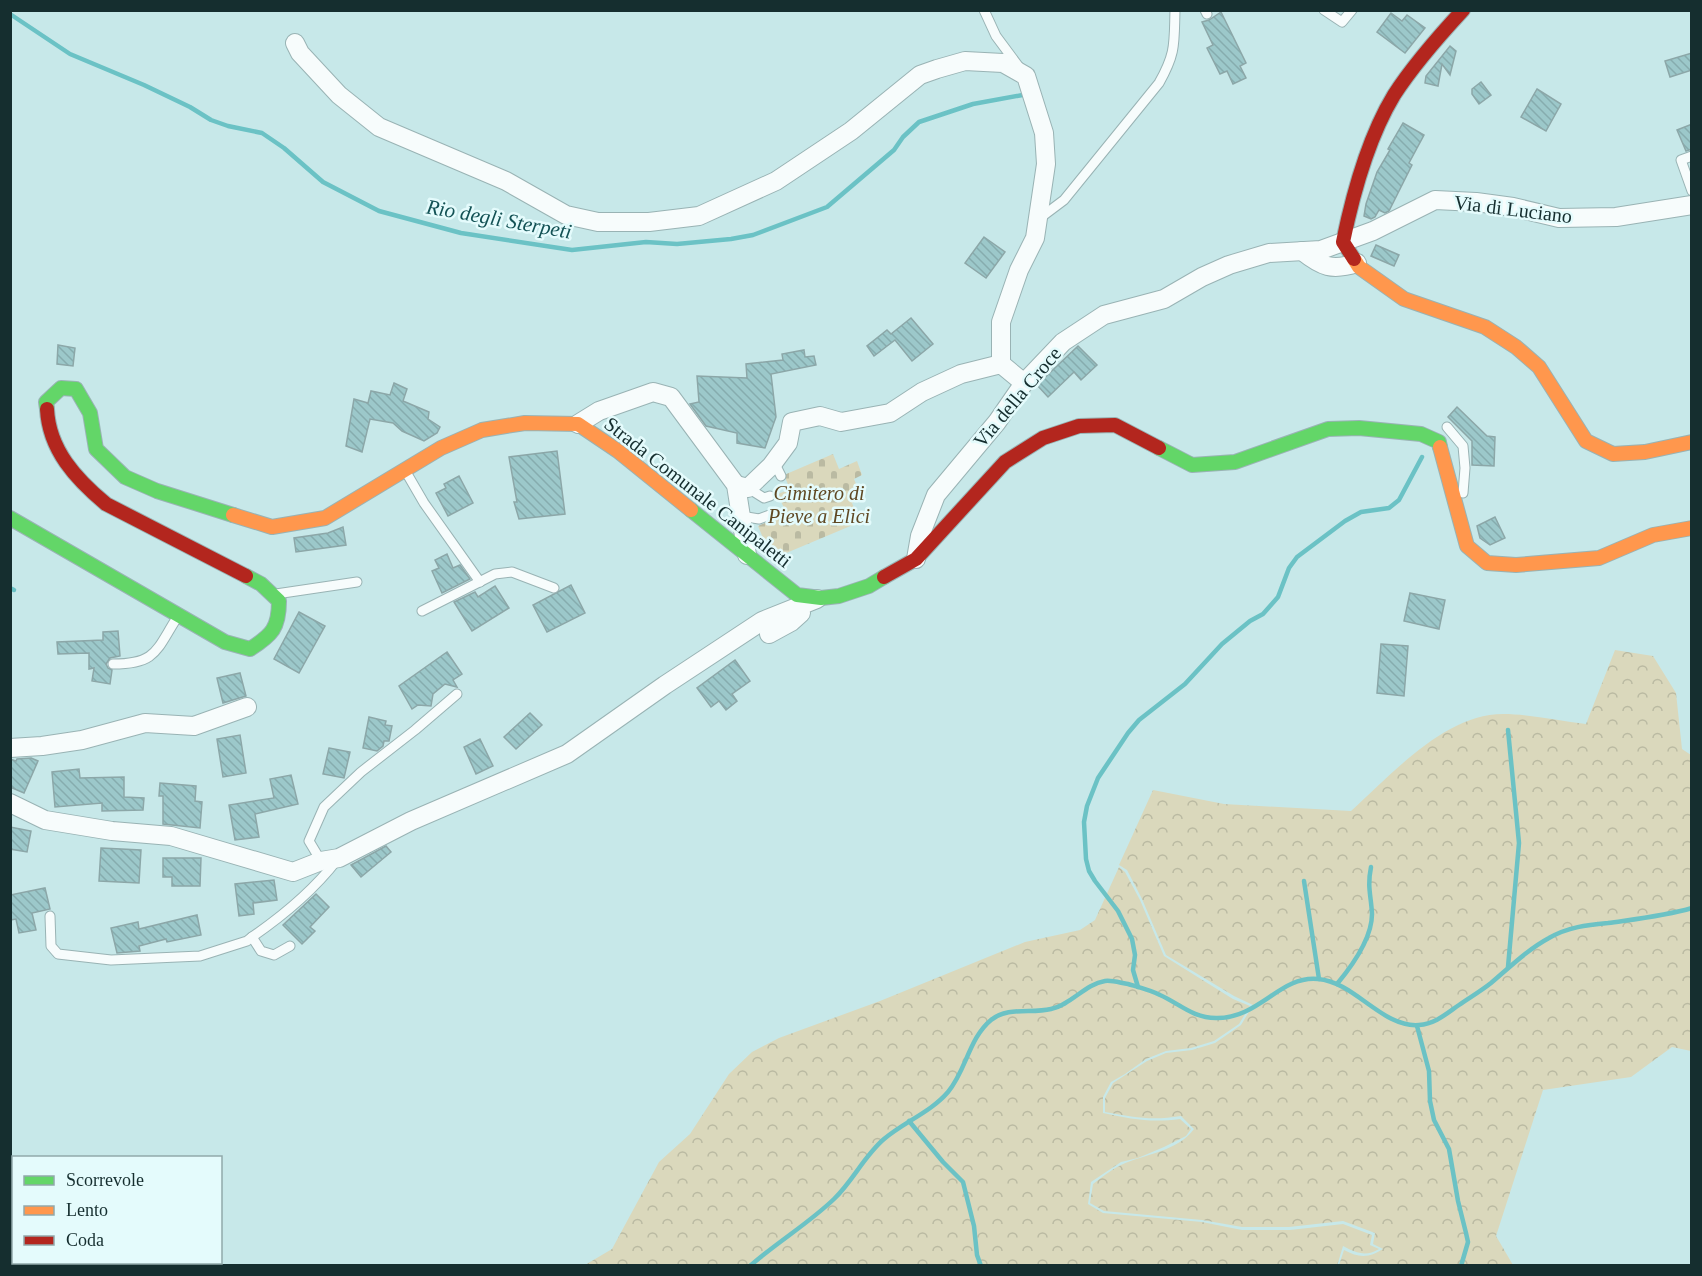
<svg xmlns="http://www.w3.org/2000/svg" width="1702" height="1276" viewBox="0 0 1702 1276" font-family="'Times New Roman',serif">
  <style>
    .forest { fill: url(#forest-crowns) }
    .cemetery { fill: url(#cemetery-stones) }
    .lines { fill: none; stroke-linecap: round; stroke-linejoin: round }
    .stream { stroke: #6bc2c5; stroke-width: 4.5 }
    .building { fill: url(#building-back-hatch); stroke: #8ca7a8; stroke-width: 1.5 }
    .lane-casing { stroke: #99b3b4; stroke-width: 11 }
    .street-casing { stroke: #99b3b4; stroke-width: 20 }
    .fast-casing { stroke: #99b3b4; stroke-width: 16 }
    .slow-casing { stroke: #99b3b4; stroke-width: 16 }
    .jam-casing { stroke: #99b3b4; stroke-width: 16 }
    .lane { stroke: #f7fcfc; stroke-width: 9 }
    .street { stroke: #f7fcfc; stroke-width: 18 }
    .fast { stroke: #63d668; stroke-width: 14 }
    .slow { stroke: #ff974d; stroke-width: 14 }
    .jam { stroke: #b3261e; stroke-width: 14 }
    .labels { text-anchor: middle; stroke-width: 5; stroke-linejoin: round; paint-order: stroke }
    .street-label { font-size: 20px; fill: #152e2f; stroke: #e4fbfc }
    .park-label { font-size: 20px; font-style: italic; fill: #5f4823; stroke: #e4fbfc }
    .water-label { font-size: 21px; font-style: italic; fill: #135255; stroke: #e4fbfc }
  </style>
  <defs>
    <pattern id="forest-crowns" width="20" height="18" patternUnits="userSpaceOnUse" patternTransform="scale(1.5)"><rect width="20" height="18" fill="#dad8bc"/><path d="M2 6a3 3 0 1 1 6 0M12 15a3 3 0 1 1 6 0" fill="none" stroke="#babaa2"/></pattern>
    <pattern id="cemetery-stones" width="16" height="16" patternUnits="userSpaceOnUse" patternTransform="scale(1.5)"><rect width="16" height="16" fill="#dad8bc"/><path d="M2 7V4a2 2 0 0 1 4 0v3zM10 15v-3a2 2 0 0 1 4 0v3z" fill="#babaa2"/></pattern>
    <pattern id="building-back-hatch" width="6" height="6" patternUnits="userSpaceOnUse" patternTransform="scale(1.5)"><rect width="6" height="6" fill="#9cc8ca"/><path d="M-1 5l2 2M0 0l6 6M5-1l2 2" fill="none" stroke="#86acae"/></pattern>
  </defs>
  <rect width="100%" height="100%" fill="#c7e8e9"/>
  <g class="forest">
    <path d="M1615,650L1653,656L1676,693L1682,749L1691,755V1051L1672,1047L1631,1077L1543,1090L1496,1236L1513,1265H1339L1344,1250C1359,1258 1369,1258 1383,1249L1373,1244L1375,1233L1343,1221L1289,1227H1242L1202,1220L1104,1211L1090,1203L1093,1184C1102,1177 1111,1170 1121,1165C1144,1154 1177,1152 1194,1129L1181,1116C1151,1121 1134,1117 1105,1112V1098L1113,1083L1147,1061L1166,1053L1192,1050L1215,1043L1241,1025L1253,1005L1234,996L1166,955L1142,899L1127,870L1119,865L1153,790L1224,804L1351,811C1392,774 1445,714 1503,714C1530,714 1559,721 1586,724Z"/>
    <path d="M1119,867L1125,872L1140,900L1164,956L1233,999L1250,1006L1239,1024L1214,1041L1191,1048L1166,1051L1146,1059L1125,1074L1111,1082L1103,1097V1113C1131,1119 1151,1123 1180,1119L1191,1129L1186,1136L1164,1147L1138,1158L1121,1162L1091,1182L1088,1204L1103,1213L1202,1222L1242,1230H1290L1343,1224L1372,1235L1370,1245L1379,1249C1366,1257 1356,1253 1343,1246L1337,1266L585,1265L612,1249L659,1162L690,1134L729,1074L752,1052L779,1038L880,1001L1025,942L1080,930L1095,920Z"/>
  </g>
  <path class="cemetery" d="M833,454L839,469L857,461L862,475L854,479L862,498L852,503L860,522L772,559L758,526L786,513L778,494L790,489L784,475Z"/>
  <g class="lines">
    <g class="stream">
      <path d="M10,14L70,54L144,85L190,107L211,120L228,126L262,133L284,148L323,182L379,211L461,233L572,250L646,242L677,244L731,239L753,235L827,207L894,150L903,137L919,122L973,104L1028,94"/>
      <path d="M10,588L14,590"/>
      <path d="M1508,730L1519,843L1508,967"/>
      <path d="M1304,881L1319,979"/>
      <path d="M1337,984C1352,966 1372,939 1372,914C1371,895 1367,887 1371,867"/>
      <path d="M1138,987L1133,970L1135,955L1132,939L1118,911L1095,881L1089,871L1086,859L1084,822L1087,806L1098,778L1128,733L1139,720L1185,684L1222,644L1250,621L1263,614L1278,597L1289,568L1297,557L1345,521L1361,512L1389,508L1399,500L1422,457"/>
      <path d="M1417,1026L1429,1071L1430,1101L1434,1120L1449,1149L1458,1201L1466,1233L1468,1242L1461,1266"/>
      <path d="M909,1121L943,1162L963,1182L974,1226L977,1255L981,1266"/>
      <path d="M750,1266C777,1242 808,1224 834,1199C853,1181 864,1156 884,1139C904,1122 931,1112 948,1092C966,1071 969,1038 991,1020C1008,1006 1031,1014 1051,1009C1071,1005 1085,984 1105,981C1112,980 1121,983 1128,984C1138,987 1150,990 1160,995C1180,1004 1193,1018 1216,1018C1259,1019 1280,975 1318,979C1355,982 1382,1028 1419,1025C1435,1024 1446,1014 1459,1005C1469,998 1481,991 1491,983C1510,967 1527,950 1549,938C1568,927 1587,925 1608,923C1636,919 1665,916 1692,908"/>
    </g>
  </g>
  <g class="building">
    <path d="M1221,12L1246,63L1240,66L1246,78L1233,84L1227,71L1220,74L1207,48L1213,45L1202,22L1209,20Z"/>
    <path d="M1391,13L1402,21L1407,15L1425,28L1405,53L1377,32Z"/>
    <path d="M1450,46L1456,51L1450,75L1442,64L1438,86L1425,83L1426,76Z"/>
    <path d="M1692,53V70L1670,77L1665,61Z"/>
    <path d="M1481,82L1491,95L1479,104L1472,94V89Z"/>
    <path d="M1537,89L1561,104L1546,131L1521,117Z"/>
    <path d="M1403,123L1424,135L1409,163L1412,165L1389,211L1385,213L1379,210L1375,217L1371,219L1364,216L1366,204L1377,172L1390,150L1388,149Z"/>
    <path d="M1692,124V149L1686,151L1677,130Z"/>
    <path d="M984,237L1005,252L986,278L965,263Z"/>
    <path d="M1376,245L1399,255L1394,266L1371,256Z"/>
    <path d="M911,318L933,344L912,361L895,340L874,356L867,346L887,330L891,334Z"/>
    <path d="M58,345L75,348L73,366L57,364Z"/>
    <path d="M1078,346L1097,365L1081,380L1074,372L1048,397L1037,385Z"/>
    <path d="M804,350L805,357L814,356L816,365L771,374L776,417L765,448L737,443V433L706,426L690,404L699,402L697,376L747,378L746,364L783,360L782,354Z"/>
    <path d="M394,383L407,389L403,401L429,412L428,419L440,427L437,433L424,441L402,431L393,423L370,419L362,452L346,446L354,399L368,403L371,391L390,395Z"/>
    <path d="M1457,407L1487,436L1495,437L1494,466L1472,465V441L1448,417Z"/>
    <path d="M557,451L565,514L519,519L514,502H517L509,457Z"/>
    <path d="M459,476L473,503L448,516L436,493L446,488L444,484Z"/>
    <path d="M1495,517L1505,538L1490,545L1480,538L1477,526Z"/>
    <path d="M343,527L346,545L296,552L294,538L328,533Z"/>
    <path d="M447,554L453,568L460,565L470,579L442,593L432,571L439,568L435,560Z"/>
    <path d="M571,585L585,613L547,632L533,605Z"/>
    <path d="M495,586L509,608L472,631L454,602L475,592L478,597Z"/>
    <path d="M1410,593L1445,600L1439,629L1404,621Z"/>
    <path d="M299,612L325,626L299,673L274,659Z"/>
    <path d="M118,631L120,656L110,658L106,664L108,668L112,670L110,684L92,681L94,668L89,669V653L58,654L57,642L103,640V632Z"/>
    <path d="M1381,644L1408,646L1404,696L1377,693Z"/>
    <path d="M447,652L462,674L453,680L457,687L445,684L433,694L431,706L418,705L412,709L399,686Z"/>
    <path d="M735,660L750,681L732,694L737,701L726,710L719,701L711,707L697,688Z"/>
    <path d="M240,673L246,696L223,703L217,678Z"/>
    <path d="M530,713L542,725L516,749L504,737Z"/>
    <path d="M369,717L386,721L385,725L392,726L389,741H384L383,746L377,751L363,748Z"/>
    <path d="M240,735L246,773L223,777L217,739Z"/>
    <path d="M480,739L493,766L476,774L464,747Z"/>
    <path d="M329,748L350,752L344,778L323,774Z"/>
    <path d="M31,758L38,761L24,793L10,787V759L16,761L17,759Z"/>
    <path d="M79,769L80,778L124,777V797L144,798L143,810L102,811V803L55,807L52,772Z"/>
    <path d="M291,775L298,804L255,814L259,837L235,840L229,805L274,798L270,779Z"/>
    <path d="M160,783L196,786L195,801L202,802L200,828L163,824V796H159Z"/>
    <path d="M10,827L31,831L27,852L10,849Z"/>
    <path d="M386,846L391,852L361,877L351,865Z"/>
    <path d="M101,848L141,850L139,883L99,881Z"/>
    <path d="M163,858H201L200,886H172V877H163Z"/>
    <path d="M274,880L277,900L253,903L254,914L239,916L235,884Z"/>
    <path d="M45,888L50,909L32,913L36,930L19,933L16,919L10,920V895Z"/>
    <path d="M316,894L329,907L310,927L315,931L302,944L283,925Z"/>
    <path d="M197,915L201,935L167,942L166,939L139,946L140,951L117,953L111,928L138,922L139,929Z"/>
  </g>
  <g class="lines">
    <g class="lane-casing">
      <g id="lane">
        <path d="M984,10L996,36L1019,67"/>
        <path d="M1205,10L1207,14"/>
        <path d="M1324,10L1342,22L1352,10"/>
        <path d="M1692,156L1681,160L1692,191"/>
        <path d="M1040,218L1064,200L1159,83C1176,53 1174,44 1175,10"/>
        <path d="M1447,427L1463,446L1465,468L1463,493"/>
        <path d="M774,462L781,476"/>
        <path d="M406,472L424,503L480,582"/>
        <path d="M748,488L764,498L770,496"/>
        <path d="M741,516L759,519L775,513"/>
        <path d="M276,594L357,582"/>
        <path d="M422,611L495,574L512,572L554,588"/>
        <path d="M113,664C157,664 156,650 178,616"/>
        <path d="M321,861L309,841L324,807L361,772L415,730L457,694"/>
        <path d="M50,916L51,946L58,954L111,960L200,956L247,941L252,937C284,915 313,891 337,860"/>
        <path d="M252,937L261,951L274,955L290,946"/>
      </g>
    </g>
    <g class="street-casing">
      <g id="street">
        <path d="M295,43L300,53L339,95L379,127L506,181L566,215L598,222H649L699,216L776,181L851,131L920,75L937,69L965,61L1003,63L1026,76L1044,133L1046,164L1035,238L1019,270L1001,322V364"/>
        <path d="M1302,251C1322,267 1332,271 1357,263"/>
        <path d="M578,424L599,411L653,392L671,397L736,485L747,555"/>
        <path d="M736,485L748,488L771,466L788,443L792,422L820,416L841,422L890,413L922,392L961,374L1001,364L1024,383"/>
        <path d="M916,559L920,536L936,495L997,422L1024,383L1063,342L1104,315L1164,299L1202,277L1229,265L1269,253L1321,250L1373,231L1435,200L1476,202L1513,207L1559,218L1616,217L1692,205"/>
        <path d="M769,634L791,622L801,613"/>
        <path d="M10,748L42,746L82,740L145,723L194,726L247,707"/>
        <path d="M10,803L45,820L112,831L171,836L293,872L321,861L339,858L411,821L567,754L665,685L762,621L817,599"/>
      </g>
    </g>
    <g class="fast-casing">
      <g id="fast">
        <path d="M47,409L46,402L61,388L76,389L90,413L96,449L125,477L157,491L233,515"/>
        <path d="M1159,448L1192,465L1235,462L1328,429L1359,428L1421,434L1439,442L1440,447"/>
        <path d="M691,510L797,595L821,598L839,596L869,586L884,577"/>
        <path d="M10,518L225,642L250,649C272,635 279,628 279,601L261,584L246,576"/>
      </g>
    </g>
    <g class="slow-casing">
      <g id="slow">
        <path d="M1354,259L1359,267L1404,299L1485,327L1516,347L1539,367L1586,441L1613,454L1645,452L1692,442"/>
        <path d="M1440,447L1467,546L1487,563L1516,565L1599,558L1653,535L1692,528"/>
        <path d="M233,515L272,527L325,518L441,448L482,430L525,423L578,424L618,451L691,510"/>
      </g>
    </g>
    <g class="jam-casing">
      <g id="jam">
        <path d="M1354,259L1343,242C1353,193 1368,138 1394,95C1414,64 1438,37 1463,10"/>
        <path d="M47,409C49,450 76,479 106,504L246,576"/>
        <path d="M884,577L916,559L1005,462L1043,438L1079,426L1115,425L1159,448"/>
      </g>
    </g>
    <use href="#lane" class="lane"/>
    <use href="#street" class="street"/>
    <use href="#fast" class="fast"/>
    <use href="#slow" class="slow"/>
    <use href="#jam" class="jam"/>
  </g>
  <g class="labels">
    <g class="street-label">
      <text transform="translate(1513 209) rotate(7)" y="7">Via di Luciano</text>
      <text transform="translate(1017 397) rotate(-50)" y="7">Via della Croce</text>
      <text transform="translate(698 492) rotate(38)" y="7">Strada Comunale Canipaletti</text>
    </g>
    <g class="park-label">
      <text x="819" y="500">Cimitero di<tspan x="819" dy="23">Pieve a Elici</tspan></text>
    </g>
    <g class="water-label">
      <text transform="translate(499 219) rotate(10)" y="7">Rio degli Sterpeti</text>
    </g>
  </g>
  <rect width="1702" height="1276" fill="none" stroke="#152e2f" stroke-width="24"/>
  <rect x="12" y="1156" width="210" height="108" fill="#e4fbfc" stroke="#91a9aa" stroke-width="1.5"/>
  <rect x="24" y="1176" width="30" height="9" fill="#63d668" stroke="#91a9aa" stroke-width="1.5"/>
  <text x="66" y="1186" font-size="18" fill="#152e2f">Scorrevole</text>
  <rect x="24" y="1206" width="30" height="9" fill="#ff974d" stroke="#91a9aa" stroke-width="1.5"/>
  <text x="66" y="1216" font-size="18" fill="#152e2f">Lento</text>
  <rect x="24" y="1236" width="30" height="9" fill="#b3261e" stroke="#91a9aa" stroke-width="1.5"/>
  <text x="66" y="1246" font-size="18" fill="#152e2f">Coda</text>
</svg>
